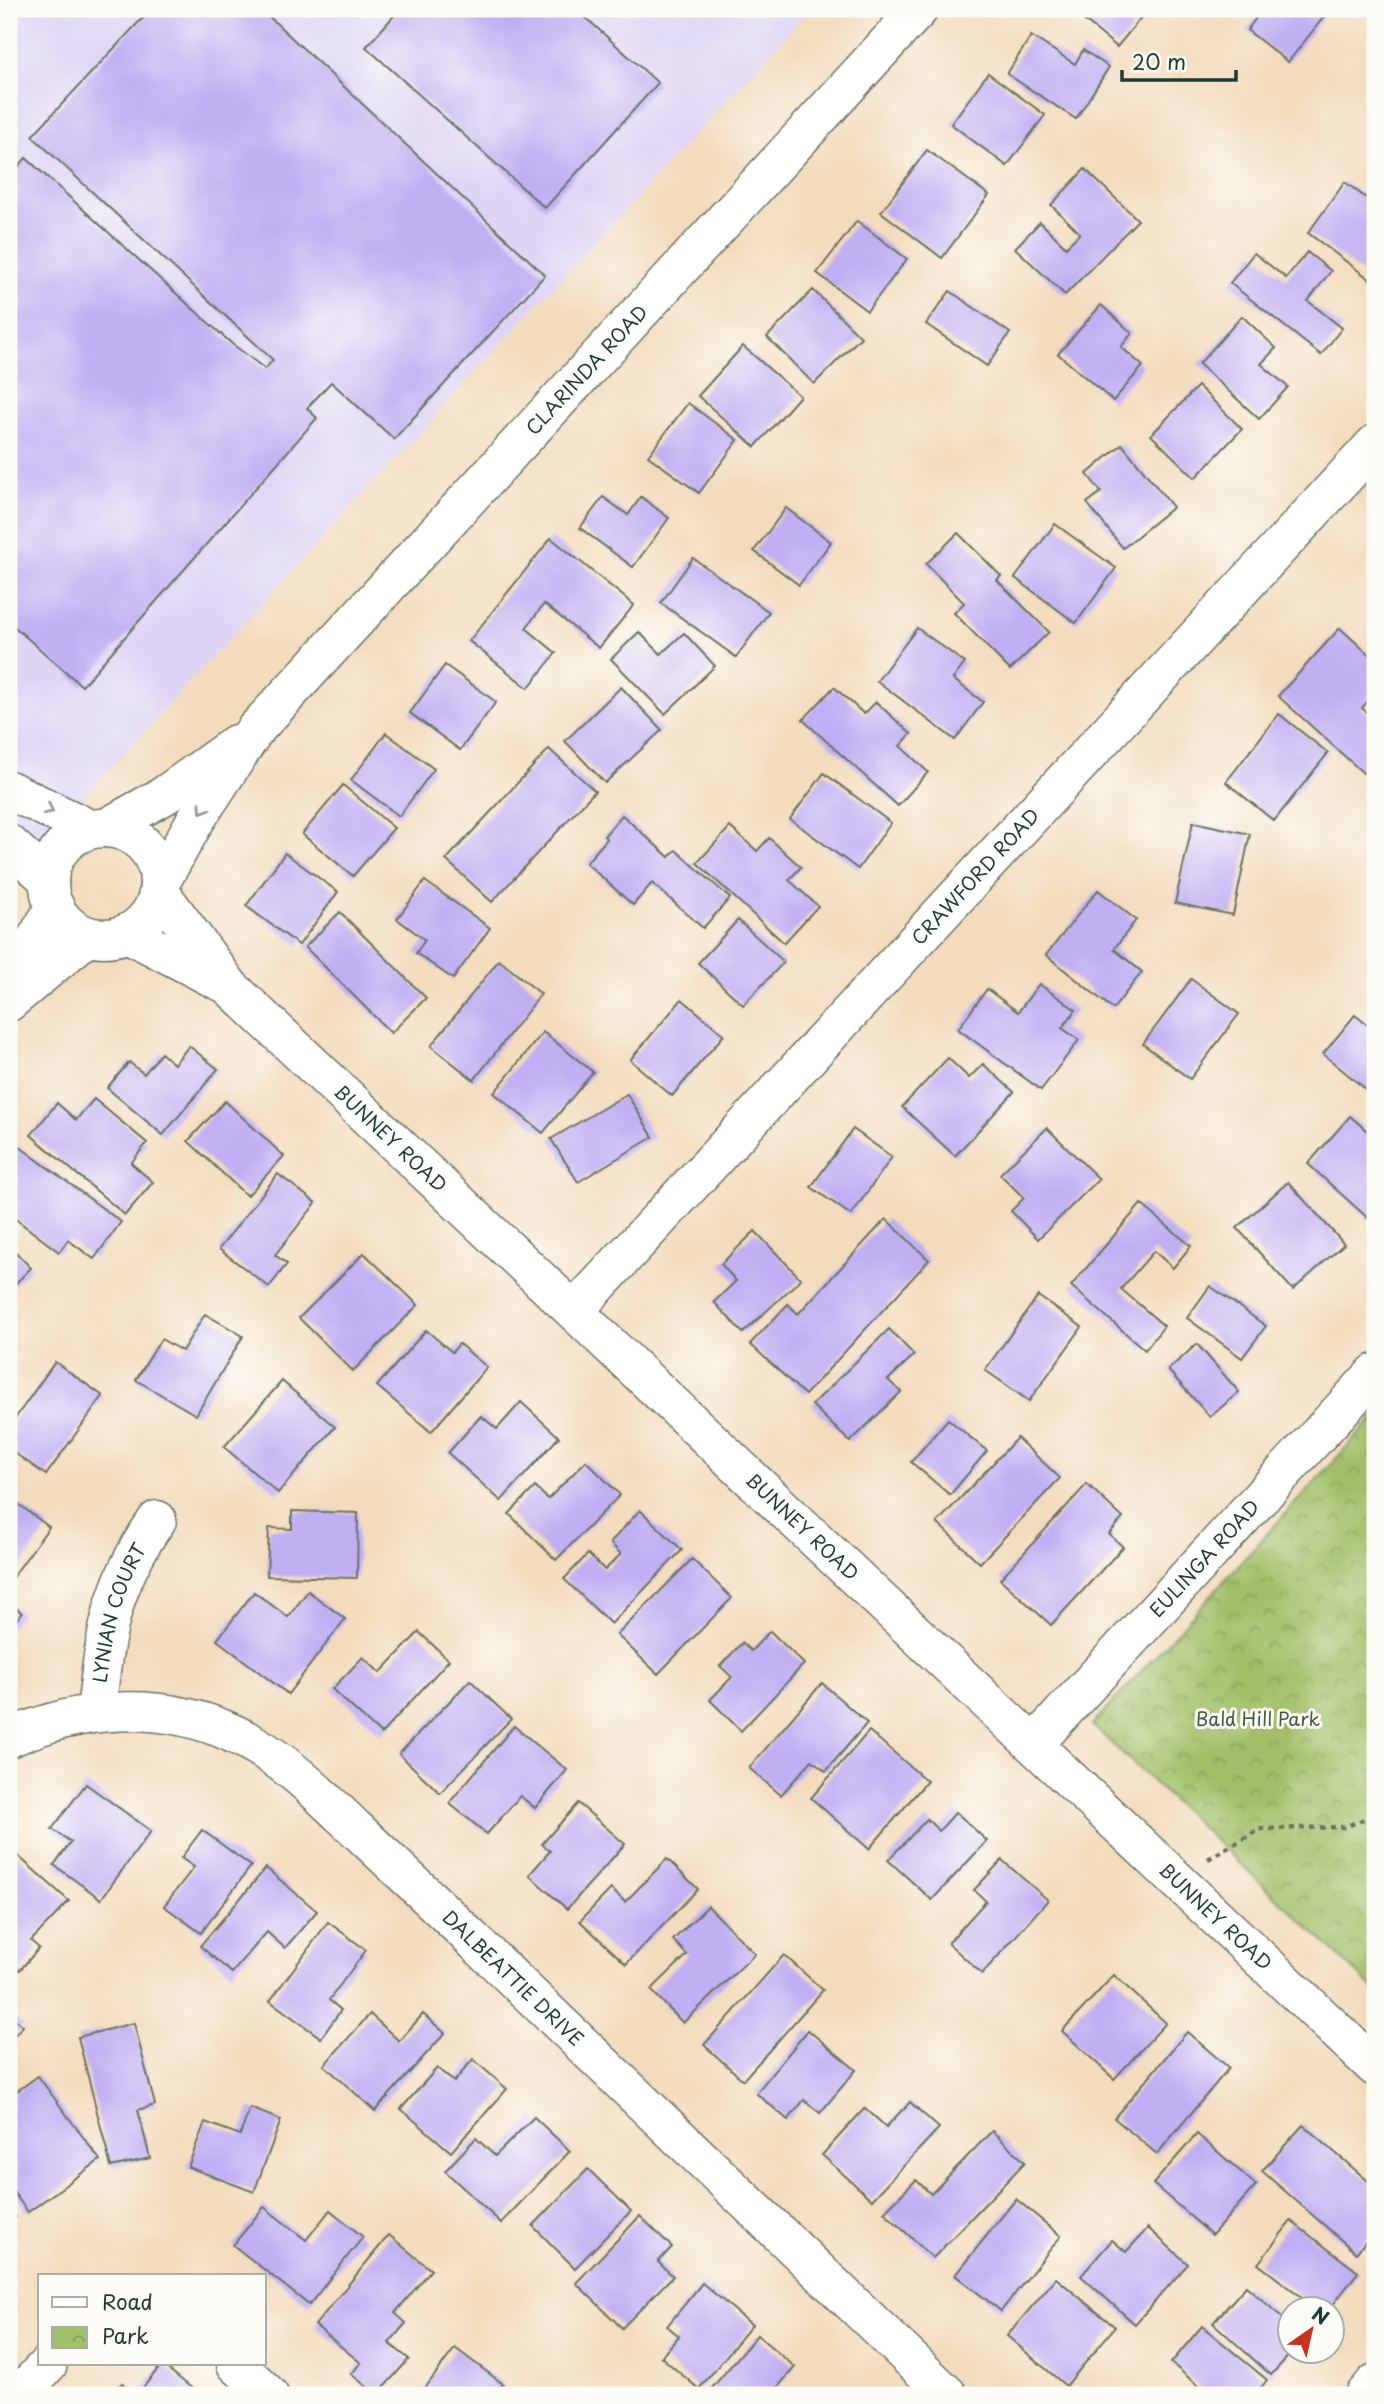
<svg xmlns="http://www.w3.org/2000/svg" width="1384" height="2404" viewBox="0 0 1384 2404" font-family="'Playpen Sans',sans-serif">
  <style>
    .built { fill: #ded5f5 }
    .park { fill: url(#park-crowns); stroke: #607e4e; stroke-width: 2 }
    .building { fill: #c0aff3 }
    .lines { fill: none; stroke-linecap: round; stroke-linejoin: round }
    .street-casing { stroke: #697564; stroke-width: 41 }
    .secondary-casing { stroke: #697564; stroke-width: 41 }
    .primary-casing { stroke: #697564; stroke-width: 41 }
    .path { stroke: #697564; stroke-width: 4.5; stroke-dasharray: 5 5; stroke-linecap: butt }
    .street { stroke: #fff; stroke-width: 38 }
    .secondary { stroke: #fff; stroke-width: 38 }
    .primary { stroke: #fff; stroke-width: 38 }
    .oneway { stroke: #8f9e9a }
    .labels { text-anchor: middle; stroke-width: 6; stroke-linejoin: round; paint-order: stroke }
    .street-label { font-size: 19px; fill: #1f3d34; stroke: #fdfcf7 }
    .park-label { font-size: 19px; fill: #405e41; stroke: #fdfcf7 }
  </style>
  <defs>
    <pattern id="park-crowns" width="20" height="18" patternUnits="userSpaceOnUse" patternTransform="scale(1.75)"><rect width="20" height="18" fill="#a1c068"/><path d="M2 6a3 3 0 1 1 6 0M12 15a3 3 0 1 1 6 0" fill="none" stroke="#839d56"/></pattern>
  </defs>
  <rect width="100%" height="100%" fill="#fdfcf7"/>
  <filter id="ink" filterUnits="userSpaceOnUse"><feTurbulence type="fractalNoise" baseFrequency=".0143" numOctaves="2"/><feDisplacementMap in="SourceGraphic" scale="14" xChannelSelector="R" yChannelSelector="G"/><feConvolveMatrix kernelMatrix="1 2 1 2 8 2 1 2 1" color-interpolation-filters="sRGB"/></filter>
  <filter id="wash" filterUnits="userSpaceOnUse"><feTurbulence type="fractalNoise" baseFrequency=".00686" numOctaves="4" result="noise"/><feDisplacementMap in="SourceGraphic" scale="28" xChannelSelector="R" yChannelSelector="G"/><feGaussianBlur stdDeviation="1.57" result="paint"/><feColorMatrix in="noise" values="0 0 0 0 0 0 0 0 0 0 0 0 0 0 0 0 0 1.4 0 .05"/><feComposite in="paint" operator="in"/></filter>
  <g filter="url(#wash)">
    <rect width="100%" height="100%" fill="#f3dcbd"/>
    <path class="built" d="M9,9H810L9,878Z"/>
    <path class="park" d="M1375,1416V1990L1092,1725Z"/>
    <g id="blocks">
      <g class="building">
        <path d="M151,9H261L545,275L394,439L331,382L307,408L317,418L82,686L9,622V177L26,158L231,343L265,369L273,360L32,136Z"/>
        <path d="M400,9H576L658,83L545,208L366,47Z"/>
        <path d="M1070,9H1148L1117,47Z"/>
        <path d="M1263,9H1330L1288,62L1247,30Z"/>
        <path d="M1031,36L1075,64L1083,50L1109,67L1076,119L1007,74Z"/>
        <path d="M988,73L1045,115L1007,166L951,124Z"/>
        <path d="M927,150L989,195L942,258L881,212Z"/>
        <path d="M1085,169L1138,220L1065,295L1015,248L1040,222L1066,247L1080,233L1051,205Z"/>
        <path d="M1345,182L1375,205V274L1371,280L1308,233Z"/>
        <path d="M857,221L907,259L867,311L817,273Z"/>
        <path d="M1307,252L1331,271L1308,301L1342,328L1321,355L1230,283L1254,253L1286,278Z"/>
        <path d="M813,290L861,337L814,384L767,337Z"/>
        <path d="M950,291L1010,333L987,366L926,324Z"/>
        <path d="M1101,305L1132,333L1121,347L1143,366L1113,401L1058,354Z"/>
        <path d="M1242,316L1276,348L1261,364L1288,387L1259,419L1199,364Z"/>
        <path d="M743,346L800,396L755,447L698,396Z"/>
        <path d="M1198,386L1242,429L1195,478L1151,435Z"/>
        <path d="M688,403L738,440L699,493L648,456Z"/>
        <path d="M1122,444L1173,507L1123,548L1087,503L1101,492L1087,474Z"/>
        <path d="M603,497L628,515L641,497L669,518L633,567L580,528Z"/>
        <path d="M786,508L831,542L799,585L754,551Z"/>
        <path d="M1055,524L1116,568L1076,623L1015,578Z"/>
        <path d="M958,533L1001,576L997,580L1049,632L1010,670L954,613L964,603L926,564Z"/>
        <path d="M551,538L634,605L599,648L544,604L526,628L556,653L528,688L469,641Z"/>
        <path d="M693,558L769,612L736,657L661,603Z"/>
        <path d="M917,628L965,663L953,679L983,702L955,740L877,681Z"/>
        <path d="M1340,628L1375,660V693L1362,708L1375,720V775L1371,780L1278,696Z"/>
        <path d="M639,632L661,654L684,633L715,666L665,714L611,659Z"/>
        <path d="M445,665L496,702L460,750L410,713Z"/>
        <path d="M621,687L662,730L605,783L565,741Z"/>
        <path d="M834,687L864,714L876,702L911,734L900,746L928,772L898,806L803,720Z"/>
        <path d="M1279,714L1328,753L1274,821L1226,782Z"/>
        <path d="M386,733L434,769L399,816L351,780Z"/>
        <path d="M549,749L595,791L492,902L446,860Z"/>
        <path d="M824,773L891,823L858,869L790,819Z"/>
        <path d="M343,785L394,828L353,876L302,834Z"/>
        <path d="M622,815L669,857L676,850L730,898L703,928L652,883L633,905L586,863L607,839L604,836Z"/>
        <path d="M1193,822L1250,834L1233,915L1175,903Z"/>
        <path d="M730,827L757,851L769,838L801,867L789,880L818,906L784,943L697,863Z"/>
        <path d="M285,853L338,892L299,945L246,906Z"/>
        <path d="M425,881L490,928L453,979L416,953L425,940L397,919Z"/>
        <path d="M1098,890L1136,920L1114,949L1142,972L1113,1009L1046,955Z"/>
        <path d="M340,912L426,998L391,1033L305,947Z"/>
        <path d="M738,920L784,962L743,1005L698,963Z"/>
        <path d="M499,960L541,994L474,1080L431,1046Z"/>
        <path d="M1191,979L1239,1014L1190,1079L1143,1044Z"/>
        <path d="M1039,984L1076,1010L1062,1028L1079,1040L1041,1090L958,1029L987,989L1018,1012Z"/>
        <path d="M682,999L724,1035L672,1096L630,1060Z"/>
        <path d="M1355,1015L1375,1031V1097L1323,1054Z"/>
        <path d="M543,1032L593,1072L543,1133L494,1093Z"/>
        <path d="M189,1046L218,1069L163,1135L107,1088L129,1062L144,1074L161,1053L174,1064Z"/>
        <path d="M948,1058L969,1078L983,1064L1014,1092L955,1156L902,1107Z"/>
        <path d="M627,1094L653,1137L578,1182L551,1139Z"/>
        <path d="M94,1099L147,1143L131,1163L153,1182L125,1215L31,1135L57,1103L76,1120Z"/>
        <path d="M225,1101L284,1156L247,1196L188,1141Z"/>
        <path d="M1350,1116L1375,1138V1216L1371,1221L1308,1164Z"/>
        <path d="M1047,1128L1099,1179L1038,1239L1011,1211L1024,1198L1000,1174Z"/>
        <path d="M853,1129L892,1157L851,1215L811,1187Z"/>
        <path d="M12,1141L121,1222L94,1259L68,1240L59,1252L9,1214V1145Z"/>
        <path d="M278,1174L316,1203L275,1255L287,1264L269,1287L219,1249Z"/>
        <path d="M1288,1182L1344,1244L1293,1290L1237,1228Z"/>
        <path d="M1141,1204L1191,1246L1173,1268L1154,1251L1121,1289L1164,1326L1145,1350L1071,1286Z"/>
        <path d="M886,1219L929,1260L805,1395L750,1344L788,1304L798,1314Z"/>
        <path d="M755,1231L801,1279L743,1333L714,1302L736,1281L721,1264Z"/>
        <path d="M9,1245L31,1268L9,1290Z"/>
        <path d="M364,1253L418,1305L353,1371L299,1318Z"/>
        <path d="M1210,1286L1266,1326L1242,1358L1187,1318Z"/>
        <path d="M1038,1296L1082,1327L1029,1401L985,1370Z"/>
        <path d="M205,1314L243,1336L196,1415L136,1380L161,1339L182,1351Z"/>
        <path d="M889,1329L914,1355L888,1380L901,1392L850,1442L812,1405Z"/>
        <path d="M426,1330L452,1352L459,1344L487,1367L431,1432L377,1386Z"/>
        <path d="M1197,1344L1239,1392L1210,1417L1168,1370Z"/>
        <path d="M55,1362L103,1396L46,1475L9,1449V1427Z"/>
        <path d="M282,1381L335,1427L278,1493L224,1447Z"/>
        <path d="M521,1402L559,1437L501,1501L448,1453L481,1416L497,1429Z"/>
        <path d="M948,1419L987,1451L950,1495L911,1462Z"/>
        <path d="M1017,1438L1060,1478L980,1563L937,1523Z"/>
        <path d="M586,1461L620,1495L556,1560L509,1514L535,1487L548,1499Z"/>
        <path d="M1087,1484L1123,1518L1109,1534L1123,1547L1051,1625L1000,1579Z"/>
        <path d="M9,1497L49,1527L9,1582Z"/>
        <path d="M640,1510L682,1550L611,1624L564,1579L588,1554L605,1570L621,1554L610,1543Z"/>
        <path d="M292,1511L358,1513L357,1578L267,1576L269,1528L292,1529Z"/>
        <path d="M692,1559L732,1598L658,1674L617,1635Z"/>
        <path d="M308,1591L345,1619L288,1694L217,1640L254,1592L288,1617Z"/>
        <path d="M9,1602L22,1613L9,1629Z"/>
        <path d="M770,1631L804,1664L741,1731L710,1700L732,1677L720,1666L742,1643L751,1651Z"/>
        <path d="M419,1632L449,1660L381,1734L332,1689L363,1657L380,1673Z"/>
        <path d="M470,1680L511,1719L440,1793L399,1754Z"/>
        <path d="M822,1683L867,1723L826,1771L812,1760L781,1795L749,1768Z"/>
        <path d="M514,1726L567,1770L535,1808L520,1796L487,1834L449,1803Z"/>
        <path d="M869,1731L927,1781L869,1849L811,1798Z"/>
        <path d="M86,1784L151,1831L101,1899L54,1865L71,1842L52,1829Z"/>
        <path d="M578,1803L625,1844L567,1909L529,1875L550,1851L542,1844Z"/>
        <path d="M956,1812L987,1841L932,1900L888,1860L927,1819L939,1831Z"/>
        <path d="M202,1830L251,1866L201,1933L164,1906L194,1867L181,1858Z"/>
        <path d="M9,1848L69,1901L31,1941L39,1948L20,1970L9,1960Z"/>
        <path d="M667,1859L698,1889L626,1964L580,1921L611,1889L625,1902Z"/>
        <path d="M1002,1860L1048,1900L982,1974L948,1943L986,1901L974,1890Z"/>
        <path d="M266,1868L317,1911L285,1948L267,1932L232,1973L200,1946Z"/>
        <path d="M708,1906L755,1954L683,2023L651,1990L687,1955L673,1940Z"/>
        <path d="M328,1922L366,1950L329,2000L341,2010L321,2038L270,2001Z"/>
        <path d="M784,1955L823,1990L743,2080L704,2045Z"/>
        <path d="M1114,1975L1166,2023L1114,2079L1062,2031Z"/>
        <path d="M9,2014L23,2026L9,2041Z"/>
        <path d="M370,2014L399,2041L423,2014L445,2033L375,2111L324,2065Z"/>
        <path d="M134,2023L155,2105L138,2110L150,2158L111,2167L78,2037Z"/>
        <path d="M808,2030L856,2070L820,2113L804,2100L788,2120L756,2093Z"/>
        <path d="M1187,2032L1229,2068L1157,2154L1114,2118Z"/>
        <path d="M473,2059L507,2089L451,2152L401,2109L437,2068L454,2082Z"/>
        <path d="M38,2076L100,2160L28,2212L9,2186V2097Z"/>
        <path d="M910,2102L939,2128L872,2200L822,2155L865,2108L886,2127Z"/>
        <path d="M250,2108L281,2120L254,2192L188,2167L205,2122L240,2135Z"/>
        <path d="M534,2117L570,2151L501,2223L445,2171L476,2138L495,2156Z"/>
        <path d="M1303,2125L1375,2187V2231L1356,2253L1262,2171Z"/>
        <path d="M992,2131L1025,2162L933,2258L884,2212L916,2180L931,2194Z"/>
        <path d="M1197,2134L1256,2185L1212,2235L1153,2184Z"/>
        <path d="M588,2169L631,2211L575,2268L533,2226Z"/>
        <path d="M1016,2199L1061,2236L1001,2311L955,2275Z"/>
        <path d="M264,2207L306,2240L330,2210L363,2237L309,2305L233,2245Z"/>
        <path d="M9,2209L16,2217L9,2223Z"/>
        <path d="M640,2216L672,2247L658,2262L673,2276L622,2328L576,2283Z"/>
        <path d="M1291,2221L1358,2272L1329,2310H1319L1258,2264Z"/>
        <path d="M1148,2228L1188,2264L1135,2324L1081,2276L1112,2240L1126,2252Z"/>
        <path d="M389,2235L431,2270L395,2313L406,2323L389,2343L409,2359L377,2395L351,2374L361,2363L315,2325Z"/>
        <path d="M1056,2278L1115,2327L1066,2386L1007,2336Z"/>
        <path d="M702,2283L752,2325L699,2389L661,2357L679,2336L667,2326Z"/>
        <path d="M1246,2286L1290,2324V2352H1292L1271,2375L1213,2323Z"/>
        <path d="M1202,2326L1267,2380L1255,2395H1210L1171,2363Z"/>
        <path d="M757,2335L795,2367L771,2395H706Z"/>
        <path d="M455,2348L503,2384L494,2395H420Z"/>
        <path d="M162,2364L200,2395H112L122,2383L137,2395Z"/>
      </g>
    </g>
  </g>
  <g filter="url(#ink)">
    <use href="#blocks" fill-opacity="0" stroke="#697564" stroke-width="2"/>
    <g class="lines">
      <g class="street-casing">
        <g id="street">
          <path id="s1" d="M159,891L230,987L1375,2067"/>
          <path d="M127,933L219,981"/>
          <path id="s2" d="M575,1310L1375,444"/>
          <path id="s3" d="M96,1712C105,1635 110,1586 157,1520"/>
          <path id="s4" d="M9,1738C80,1707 160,1700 232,1733C281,1755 318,1793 356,1829C396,1867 436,1904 475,1942C633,2093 791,2244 948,2395"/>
          <path id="s5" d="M1034,1744L1375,1373"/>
          <path d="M236,2364L269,2395"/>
          <path d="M19,2395L48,2364"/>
          <path d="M1365,2395L1375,2383"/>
        </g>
      </g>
      <g class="secondary-casing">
        <g id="secondary">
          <path d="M9,790L90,829"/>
          <path d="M9,844L49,880"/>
        </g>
      </g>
      <g class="primary-casing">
        <g id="primary">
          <path d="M106,828L165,795L236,744"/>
          <circle cx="104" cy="883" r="55"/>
          <path id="s6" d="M159,885L195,821L254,731L919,9"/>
          <path d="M9,984L55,907"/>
          <path d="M9,1002L88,936"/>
        </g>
      </g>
      <path class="path" d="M1208,1859L1260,1829L1344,1827L1375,1815"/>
      <use href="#street" class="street"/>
      <use href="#secondary" class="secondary"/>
      <use href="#primary" class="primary"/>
    </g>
    <defs><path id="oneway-chevron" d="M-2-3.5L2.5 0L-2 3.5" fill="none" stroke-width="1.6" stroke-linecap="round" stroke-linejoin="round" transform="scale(1.75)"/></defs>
    <g class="oneway">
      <use href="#oneway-chevron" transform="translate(203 809) rotate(123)"/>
      <use href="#oneway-chevron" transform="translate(49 810) rotate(26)"/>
    </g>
  </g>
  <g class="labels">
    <g class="street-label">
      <text dy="7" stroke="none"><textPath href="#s6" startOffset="672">CLARINDA ROAD</textPath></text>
      <text dy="7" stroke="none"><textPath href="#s2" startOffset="590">CRAWFORD ROAD</textPath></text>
      <text dy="7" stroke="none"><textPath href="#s1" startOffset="340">BUNNEY ROAD</textPath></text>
      <text dy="7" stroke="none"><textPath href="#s1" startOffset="906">BUNNEY ROAD</textPath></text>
      <text dy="7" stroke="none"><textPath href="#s5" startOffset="252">EULINGA ROAD</textPath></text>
      <text dy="7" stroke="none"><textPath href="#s3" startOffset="102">LYNIAN COURT</textPath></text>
      <text dy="7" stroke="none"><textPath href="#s1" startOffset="1474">BUNNEY ROAD</textPath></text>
      <text dy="7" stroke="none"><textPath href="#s4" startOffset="604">DALBEATTIE DRIVE</textPath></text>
    </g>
    <g class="park-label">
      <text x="1258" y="1726">Bald Hill Park</text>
    </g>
  </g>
  <rect width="1384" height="2404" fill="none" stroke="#fdfcf7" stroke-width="35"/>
  <rect x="38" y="2274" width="228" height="91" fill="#fdfcf7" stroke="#a4b0a9" stroke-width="2"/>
  <rect x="52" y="2297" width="35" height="10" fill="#ffffff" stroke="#a4b0a9" stroke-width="2"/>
  <text x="102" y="2310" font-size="21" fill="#1f3d34">Road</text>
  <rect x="52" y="2327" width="35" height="21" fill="url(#park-crowns)" stroke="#a4b0a9" stroke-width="2"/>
  <text x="102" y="2344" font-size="21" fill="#1f3d34">Park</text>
  <g transform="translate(1311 2330) rotate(34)"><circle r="33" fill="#fdfcf7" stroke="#a4b0a9" stroke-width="2"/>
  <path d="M0-5L12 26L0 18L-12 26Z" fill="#c8321e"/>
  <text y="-10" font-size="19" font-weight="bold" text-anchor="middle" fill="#1f3d34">N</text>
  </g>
  <path d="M1122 70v10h114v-10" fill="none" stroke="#1f3d34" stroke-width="3.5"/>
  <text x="1132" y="70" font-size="21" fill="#1f3d34" stroke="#fdfcf7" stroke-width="5" paint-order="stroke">20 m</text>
</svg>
